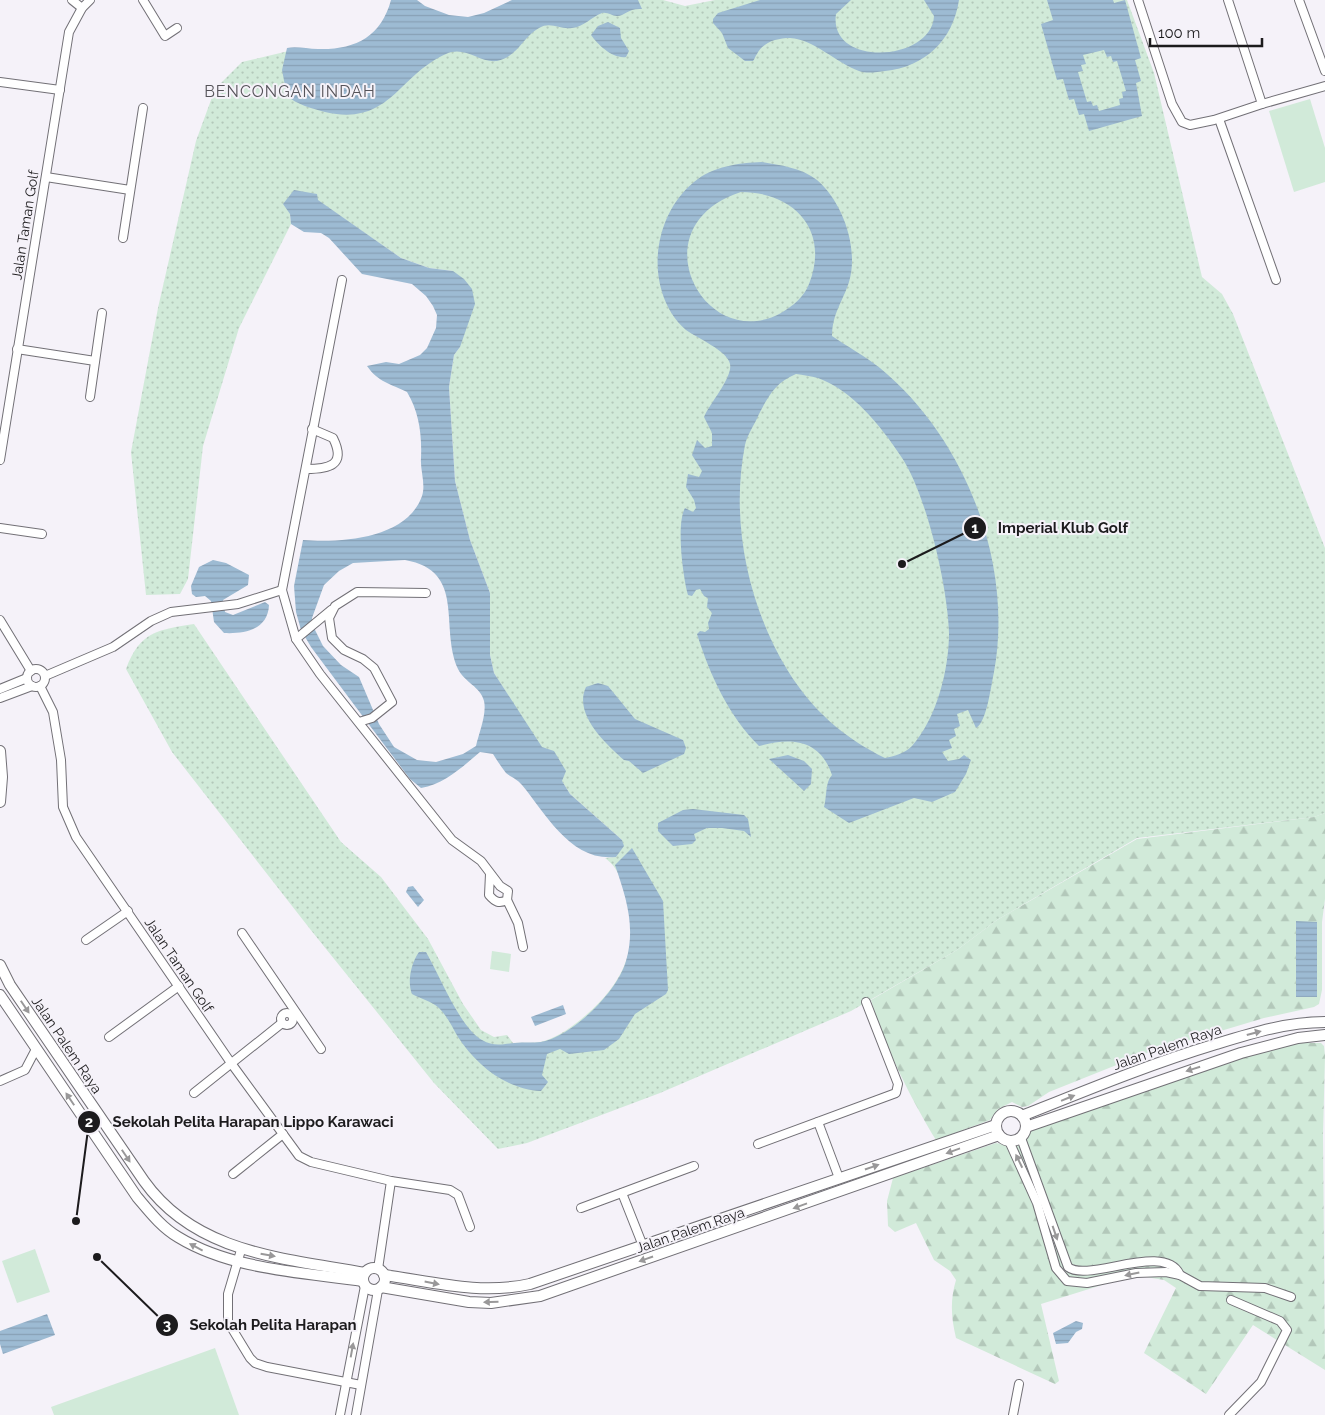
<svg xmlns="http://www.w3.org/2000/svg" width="1325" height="1415" viewBox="0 0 1325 1415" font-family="Raleway,sans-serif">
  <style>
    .grass { fill: url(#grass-dots) }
    .forest { fill: url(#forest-firs) }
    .green { fill: #d1ead9 }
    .water { fill: url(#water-rules); fill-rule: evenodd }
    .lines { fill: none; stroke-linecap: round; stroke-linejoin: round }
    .street-casing { stroke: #727076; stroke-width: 10 }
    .secondary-casing { stroke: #727076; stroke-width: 12 }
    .street { stroke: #fff; stroke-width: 8 }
    .secondary { stroke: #fff; stroke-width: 10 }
    .oneway { fill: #999899 }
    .labels { text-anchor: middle; stroke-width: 4; stroke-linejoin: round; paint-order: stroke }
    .street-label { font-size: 14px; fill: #1c1b1d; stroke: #f5f2f9 }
    .quarter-label { font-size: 16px; letter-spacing: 1px; fill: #555359; stroke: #f5f2f9 }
    .leader { fill: none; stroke: #1c1b1d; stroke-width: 2 }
    .callout-dot { fill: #1c1b1d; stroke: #f5f2f9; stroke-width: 2 }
    .mark-label { font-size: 15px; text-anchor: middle; font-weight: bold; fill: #fff }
    .callout-label { font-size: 15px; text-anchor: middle; font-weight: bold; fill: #1c1b1d; stroke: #f5f2f9; stroke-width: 4; stroke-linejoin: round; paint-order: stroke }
  </style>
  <defs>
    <pattern id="grass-dots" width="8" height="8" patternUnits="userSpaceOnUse" patternTransform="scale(1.25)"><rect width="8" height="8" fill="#d1ead9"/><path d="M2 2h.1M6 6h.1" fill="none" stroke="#b3c8ba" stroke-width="1.8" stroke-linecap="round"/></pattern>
    <pattern id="forest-firs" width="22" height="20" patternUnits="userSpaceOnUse" patternTransform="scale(1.25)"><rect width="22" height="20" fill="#d1ead9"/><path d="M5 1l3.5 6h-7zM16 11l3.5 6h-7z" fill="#b3c8ba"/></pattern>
    <pattern id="water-rules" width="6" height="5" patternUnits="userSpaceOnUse" patternTransform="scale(1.25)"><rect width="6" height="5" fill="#9dbbd3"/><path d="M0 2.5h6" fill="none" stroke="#87a0b5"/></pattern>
  </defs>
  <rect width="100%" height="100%" fill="#f5f2f9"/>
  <path class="grass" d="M517,0H663L685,6L715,0H1127L1154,73L1202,277L1222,294L1233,314L1325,548V813L1314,817L1137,838L997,920L957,950L851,1011L660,1093L527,1143L498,1149L434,1083L310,929L172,752L126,669C140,631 158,630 194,624L341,842L381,877L428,939L463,1004L481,1030L494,1037L507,1035L513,1043C523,1042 534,1044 544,1041C560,1036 573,1026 586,1015C623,983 641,946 626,897C621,881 619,868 605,858L616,857L622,840L570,794L494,673L490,655V593L470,540L455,481L449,387L454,355L460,347L453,271L429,268L401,258L317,200L290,214L291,224L239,328L203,446L188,579L180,594L146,595L131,452L158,308L196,141L215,89L242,62L297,49L339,52L372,39L418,9L467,22Z"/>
  <g class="forest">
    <path d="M1325,813V899L1322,922V990L1319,1004L1314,1007L1264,1018L1144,1054L1049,1092L1028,1106L1022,1107L1012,1102L998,1109L990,1120L936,1140C912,1101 883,1043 871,1000L957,950L997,920L1137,839L1314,817Z"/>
    <path d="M1299,1043H1321L1324,1046L1325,1056L1323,1135L1325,1370L1253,1325L1206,1394L1144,1353L1176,1288L1164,1280L1134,1275L1041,1304L1059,1381L1055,1384L956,1338C951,1317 950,1300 956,1280L950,1271L934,1260L916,1223L895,1232L888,1226L887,1201L893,1178L996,1143C1010,1146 1011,1149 1026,1142L1029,1132L1036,1127L1241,1057Z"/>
  </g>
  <g class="green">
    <path d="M1310,99L1325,148V182L1294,192L1269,111Z"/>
    <path d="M492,951L511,954L509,972L490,969Z"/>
    <path d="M35,1249L50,1292L17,1303L2,1261Z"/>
    <path d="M215,1348L239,1415H54L51,1407Z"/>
  </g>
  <g class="water">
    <path d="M391,0H417L425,6L449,15L468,17L484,13L512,0H638L642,9C628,8 625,16 617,16C612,16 608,12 602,13C591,17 584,27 572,28C560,30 551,21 539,28C524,36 516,58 497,61C479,63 465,45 446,54C398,75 390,127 325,112C313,109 296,104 287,96L282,70L287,48C297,46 307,49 318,49C355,50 381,37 391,0Z"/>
    <path d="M760,0H851L836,14C828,68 932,62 934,16L924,0H959C953,40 925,67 885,71C877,72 867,74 859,71C836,63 814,39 790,38C777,38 763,42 757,54C755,56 755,59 753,61H745L728,48L722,33L713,23V19L718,13Z"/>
    <path d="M1047,0H1113L1114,3L1125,0L1141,58L1135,60L1141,81L1136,83L1142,116L1089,131L1084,114L1079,115L1074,99L1069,100L1063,79L1057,80L1041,24L1053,20ZM1104,50L1107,57L1111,56L1113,62L1117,61L1126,91L1122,92L1123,98L1119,99L1120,105L1099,111L1097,105L1093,106L1091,101L1087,102L1078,72L1083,71L1081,65L1086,64L1083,55Z"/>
    <path d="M608,22L620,28L621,38L629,51L626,57C613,59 598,45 591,35L598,26Z"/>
    <path d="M762,162C780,165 802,168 817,180C843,202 859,249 849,282C843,301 832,314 832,336C848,347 865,356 880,368C965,438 1014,563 994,672C991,685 987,722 976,728L968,710L957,714L960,726L954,729L956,736L949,740L952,748L942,752L948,761L959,759L964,755L971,760L966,774L955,792L932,802L914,798L849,823L824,807C827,797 825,782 832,775C820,739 791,737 759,746C728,715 710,675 697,634L700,631L705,632L709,629L708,623L712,613L707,607L708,598L704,596L700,589L696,590L692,596L688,595C683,577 676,524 685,508L693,512L696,508L694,500L686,487L688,474L699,477L702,471L692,455L697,440L705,448L712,446V433L704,417C710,403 733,377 730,364C728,351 697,338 686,330C675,321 666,306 662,292C650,254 663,207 694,182C713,166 739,163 762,162ZM741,192C795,192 830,231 809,284C804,297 793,306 781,313C704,355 636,226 741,192ZM796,374C803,375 811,376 818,378C853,391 880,425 900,455C926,491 948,588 949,633C949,669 937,718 912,746C904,754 894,756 885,758C844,738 812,710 788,671C748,606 730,521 745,445C747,435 755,424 759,414C769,395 776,382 796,374Z"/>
    <path d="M294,190L317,194L318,200L401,258L429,268L453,271L464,279L472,289L475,304L460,347L454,355L449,387L455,481L470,540L490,593V655L494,673L542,747L554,751L566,771L562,781L570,794L622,840L624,846L616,857C571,862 546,814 522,785C517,779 511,777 506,773C501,767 497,760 493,754L480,752C462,767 445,784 421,788L410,779L361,714L311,647L301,630L296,612L294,586L303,540C341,543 407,539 422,496C426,484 420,470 421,458C422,434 419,412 407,392C391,384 378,382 367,366L386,362L399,364L420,355L427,348L436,328L437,315L433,306L426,296L412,284L362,274L329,238L321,233L304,232L291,224L290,214L283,204ZM405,560C467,571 439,627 458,669C464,682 481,687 484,701C487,714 479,733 476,746L463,754L436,762L417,760L394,747L379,724L359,677L341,665L323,646L312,624V618L324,585L339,571L353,563Z"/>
    <path d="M213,560L226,563L249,575L248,585L223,600L225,612L233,615L265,602L269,605C268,630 244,634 224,633L214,622L211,601L205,596L196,597L192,594L191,586L199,567Z"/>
    <path d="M598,683L608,686L635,719L683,740L686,748L684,754L643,773L629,761L624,760C606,744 573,714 586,687Z"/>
    <path d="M788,755L804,761L812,769L811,784L804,791L769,759Z"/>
    <path d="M693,809L744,815L748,819L751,837L744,831L722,828H707L694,834L696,840L692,844L673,846L658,831V823L683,810Z"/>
    <path d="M632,848L663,901L668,990L666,994L635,1014L619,1039L604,1050L569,1054L560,1049L547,1054L542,1075L548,1082L541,1091C507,1090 476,1065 458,1037C452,1027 448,1017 439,1008C431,1001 421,999 412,994C407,982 411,963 419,952H426C440,976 460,1028 482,1040C494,1047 502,1044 515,1043C523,1042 533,1043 541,1042C573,1036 618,991 626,961C636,927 626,897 615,865Z"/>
    <path d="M413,886L424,900L418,907L406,892L408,887Z"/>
    <path d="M1296,921L1317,922V997H1296Z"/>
    <path d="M563,1005L566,1014L535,1026L531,1017Z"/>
    <path d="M47,1314L55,1335L3,1354L0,1344V1331Z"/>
    <path d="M1076,1321L1083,1323L1082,1329L1076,1332L1068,1343L1056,1344L1053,1333Z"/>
  </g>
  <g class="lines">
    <g class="street-casing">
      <g id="street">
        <path d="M72,0L82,8"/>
        <path d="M143,0L165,36L177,28"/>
        <path d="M1138,0L1172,104L1182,122L1190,125L1214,120L1262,104L1325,86"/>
        <path d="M1228,0L1262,104"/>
        <path d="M1299,0L1325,71"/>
        <path d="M0,82L60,90"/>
        <path d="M1219,119L1276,280"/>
        <path d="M46,177L130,190"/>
        <path d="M123,238L143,108"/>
        <path d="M342,280L282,590L296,639L320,674L452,840L481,861L500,886L508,891L507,900C499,904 495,902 489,895L490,874"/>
        <path d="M17,349L95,361"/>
        <path d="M90,397L102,313"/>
        <path d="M0,460L69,32L82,8L90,0"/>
        <path d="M306,469C328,469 347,466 333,438L312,429"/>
        <path d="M0,528L42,534"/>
        <path d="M0,620L31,671"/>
        <path d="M296,639L331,610"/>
        <circle cx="36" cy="678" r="9"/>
        <path d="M45,676L113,647L151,621L171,612L238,604L282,590"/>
        <path d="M40,686L53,712L61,760L63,807L76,837L231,1063L299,1156L311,1162L391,1181L450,1190L458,1195L470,1227"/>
        <path d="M0,689L27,678"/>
        <path d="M0,698L32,686"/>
        <path d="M359,722L372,718L392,702L374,668L363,659L344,650L332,638L329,618L335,606L357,592L426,593"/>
        <path d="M507,900L518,923L523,947"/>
        <path d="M242,933L321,1049"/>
        <path d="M86,940L128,911"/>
        <circle cx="287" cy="1019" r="6"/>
        <path d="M109,1037L179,986"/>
        <path d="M0,1081L25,1070L36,1049"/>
        <path d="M194,1093L282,1023"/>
        <path d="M818,1122L839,1178"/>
        <path d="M1021,1138L1068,1267C1088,1283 1165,1241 1180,1275"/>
        <path d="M1009,1141L1037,1203L1056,1268L1067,1281L1087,1283L1136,1273L1166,1272L1180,1275L1200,1286L1265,1288L1291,1297"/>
        <path d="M758,1144L896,1093L898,1084L866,1002"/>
        <path d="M233,1174L283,1134"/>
        <path d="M622,1193L643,1246"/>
        <path d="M581,1208L694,1166"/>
        <path d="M241,1250L228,1294V1322L250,1358L255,1363L267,1367L361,1385"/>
        <path d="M378,1269L391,1181"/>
        <path d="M340,1415L365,1286"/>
        <path d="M356,1415L378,1290"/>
        <path d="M1013,1415L1019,1384"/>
        <path d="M1229,1415L1261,1382L1287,1330L1280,1321L1231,1300"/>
      </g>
    </g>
    <g class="secondary-casing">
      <g id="secondary">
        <path d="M0,751L2,777L0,802"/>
        <path d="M0,965L10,985L144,1181C196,1254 284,1258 365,1273"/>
        <path d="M0,995L137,1197C149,1211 161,1227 178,1237C232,1270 302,1272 363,1281"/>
        <circle cx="1011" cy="1126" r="15"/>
        <path d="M1022,1116C1087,1090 1150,1064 1216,1044C1252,1033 1287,1022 1325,1022"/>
        <path d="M1026,1127L1241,1053L1298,1038L1325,1035"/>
        <circle cx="374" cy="1279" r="11"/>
        <path d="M384,1275C434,1282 480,1295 530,1284L996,1125"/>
        <path d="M381,1287L469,1302L491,1303L540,1296L999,1135"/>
      </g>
    </g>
    <use href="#street" class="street"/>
    <use href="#secondary" class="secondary"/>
  </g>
  <defs><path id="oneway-solid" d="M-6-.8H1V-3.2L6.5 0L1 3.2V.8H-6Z" transform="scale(1.25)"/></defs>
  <g class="oneway">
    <use href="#oneway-solid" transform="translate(25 1007) rotate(56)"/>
    <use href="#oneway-solid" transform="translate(1254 1033) rotate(-15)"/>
    <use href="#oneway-solid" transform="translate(1193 1069) rotate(162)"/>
    <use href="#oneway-solid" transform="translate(1068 1098) rotate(-22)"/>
    <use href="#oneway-solid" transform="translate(70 1099) rotate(-124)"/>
    <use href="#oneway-solid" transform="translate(953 1151) rotate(160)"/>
    <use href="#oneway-solid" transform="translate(126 1156) rotate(56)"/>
    <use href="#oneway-solid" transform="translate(1019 1161) rotate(-116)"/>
    <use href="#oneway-solid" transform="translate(872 1167) rotate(-19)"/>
    <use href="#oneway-solid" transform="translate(800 1206) rotate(160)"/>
    <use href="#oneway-solid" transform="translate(1055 1233) rotate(71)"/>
    <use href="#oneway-solid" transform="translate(196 1247) rotate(-152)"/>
    <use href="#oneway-solid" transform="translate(268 1255) rotate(10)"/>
    <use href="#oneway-solid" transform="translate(646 1259) rotate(161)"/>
    <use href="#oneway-solid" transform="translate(1132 1274) rotate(168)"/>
    <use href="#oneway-solid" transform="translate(432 1283) rotate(11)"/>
    <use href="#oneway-solid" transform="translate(491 1302) rotate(178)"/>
    <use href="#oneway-solid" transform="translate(352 1350) rotate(-80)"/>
  </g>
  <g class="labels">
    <g class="street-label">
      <text transform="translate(25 225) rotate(-81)" y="5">Jalan Taman Golf</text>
      <text transform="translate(179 965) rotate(56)" y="5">Jalan Taman Golf</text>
      <text transform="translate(67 1045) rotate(56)" y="5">Jalan Palem Raya</text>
      <text transform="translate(1167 1047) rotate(-19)" y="5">Jalan Palem Raya</text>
      <text transform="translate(690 1230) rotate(-19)" y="5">Jalan Palem Raya</text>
    </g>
    <g class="quarter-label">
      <text x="290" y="97">BENCONGAN INDAH</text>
    </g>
  </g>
  <path class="leader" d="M902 564L975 528M76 1221L89 1122M97 1257L167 1325"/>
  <g class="callout-dot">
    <circle cx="902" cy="564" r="5"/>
    <circle cx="76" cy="1221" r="5"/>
    <circle cx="97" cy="1257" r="5"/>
    <circle cx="975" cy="528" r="12"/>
    <circle cx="89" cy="1122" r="12"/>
    <circle cx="167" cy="1325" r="12"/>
  </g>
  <g class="mark-label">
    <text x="975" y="533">1</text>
    <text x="89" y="1127">2</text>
    <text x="167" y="1330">3</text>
  </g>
  <g class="callout-label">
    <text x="1063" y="533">Imperial Klub Golf</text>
    <text x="253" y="1127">Sekolah Pelita Harapan Lippo Karawaci</text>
    <text x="273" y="1330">Sekolah Pelita Harapan</text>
  </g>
  <path d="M1150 38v8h112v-8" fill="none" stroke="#1c1b1d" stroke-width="2.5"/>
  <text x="1158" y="38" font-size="15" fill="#1c1b1d" stroke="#f5f2f9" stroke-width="4" paint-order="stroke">100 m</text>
</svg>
